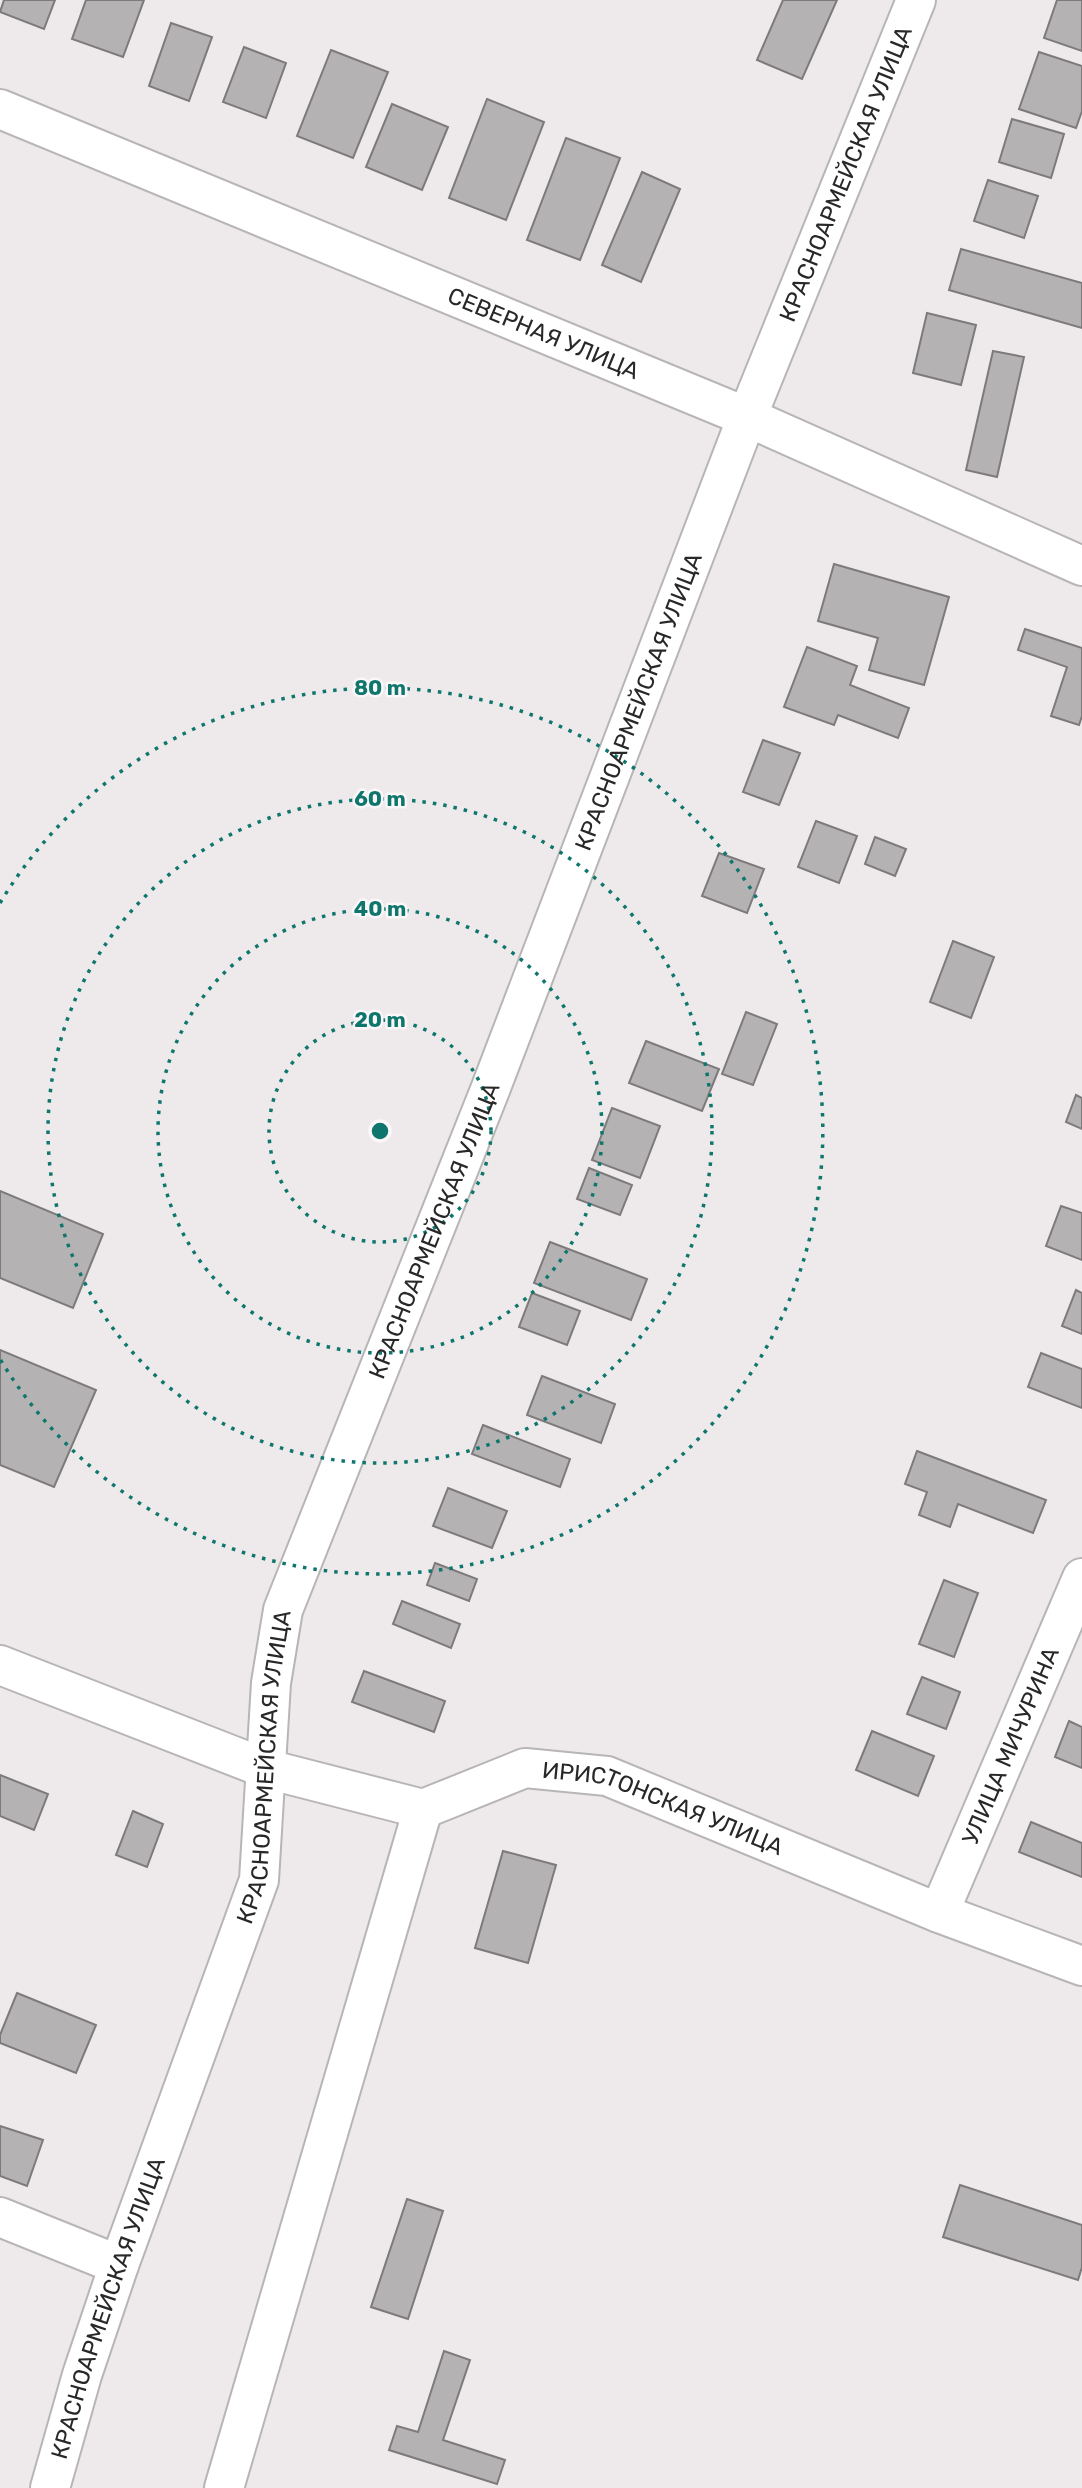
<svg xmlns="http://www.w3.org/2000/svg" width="1082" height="2488" viewBox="0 0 1082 2488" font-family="Rubik,sans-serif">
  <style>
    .building { fill: #b5b2b4; stroke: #7d7a7c; stroke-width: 2 }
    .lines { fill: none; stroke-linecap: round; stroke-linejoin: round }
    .minor-casing { stroke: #b8b5b5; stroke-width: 42 }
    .minor { stroke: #fff; stroke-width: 38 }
    .ring { fill: none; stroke: #0f766e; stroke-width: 3.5; stroke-dasharray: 3.5 7 }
    .labels { text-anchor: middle; stroke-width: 5; stroke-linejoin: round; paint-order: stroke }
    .street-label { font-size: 23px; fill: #292828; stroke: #fbf7f8 }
    .centre { fill: #0f766e; stroke: #fbf7f8; stroke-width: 3.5 }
    .ring-label { font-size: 21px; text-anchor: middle; font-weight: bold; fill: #0f766e; stroke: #fbf7f8; stroke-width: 5; stroke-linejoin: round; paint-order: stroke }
  </style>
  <rect width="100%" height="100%" fill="#eeeaeb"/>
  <g class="building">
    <path d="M4,0H55L44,29L0,12Z"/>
    <path d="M86,0H144L123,57L72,39Z"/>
    <path d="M783,0H837L802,79L757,60Z"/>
    <path d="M1057,0H1082V51L1044,38Z"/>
    <path d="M171,23L212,37L189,101L149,86Z"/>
    <path d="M244,47L286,63L266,118L223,102Z"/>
    <path d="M331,50L388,72L353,158L297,136Z"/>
    <path d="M1039,52L1082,66V111L1076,128L1019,109Z"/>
    <path d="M487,99L544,122L506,220L449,198Z"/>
    <path d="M392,104L448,127L422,190L366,167Z"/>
    <path d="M1012,119L1064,134L1051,178L999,162Z"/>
    <path d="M566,138L620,158L580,260L527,240Z"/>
    <path d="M642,172L680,189L641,282L602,265Z"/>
    <path d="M988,180L1038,196L1024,238L974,221Z"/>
    <path d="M961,249L1082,283V328L949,290Z"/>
    <path d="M927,313L976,325L961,385L913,373Z"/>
    <path d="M993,351L1024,357L997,477L966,470Z"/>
    <path d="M834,564L949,597L924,685L869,670L878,638L818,621Z"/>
    <path d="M1025,629L1082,648V716L1079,725L1051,716L1067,667L1018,650Z"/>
    <path d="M807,647L857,666L850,685L909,708L898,738L838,715L834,725L784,707Z"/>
    <path d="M763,740L800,753L779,805L743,792Z"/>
    <path d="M816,821L857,836L839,883L798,867Z"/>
    <path d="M875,837L906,849L895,876L865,864Z"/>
    <path d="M719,853L764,869L747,913L702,896Z"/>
    <path d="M953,941L994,957L971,1018L930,1002Z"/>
    <path d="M746,1012L777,1024L753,1085L722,1074Z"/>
    <path d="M646,1041L719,1069L702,1111L629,1083Z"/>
    <path d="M1076,1095L1082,1098V1129L1066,1122Z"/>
    <path d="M612,1108L660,1126L640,1178L592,1160Z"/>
    <path d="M589,1168L632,1185L620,1215L577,1199Z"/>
    <path d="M0,1191L103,1234L73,1308L0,1278Z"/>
    <path d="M1061,1206L1082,1213V1260L1046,1246Z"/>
    <path d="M550,1242L647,1279L631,1320L534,1283Z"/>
    <path d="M1076,1290L1082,1293V1334L1062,1326Z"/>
    <path d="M532,1293L580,1311L567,1345L519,1327Z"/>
    <path d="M0,1350L96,1390L54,1487L0,1465Z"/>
    <path d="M1041,1353L1082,1369V1408L1028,1387Z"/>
    <path d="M542,1376L615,1404L601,1443L527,1415Z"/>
    <path d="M483,1425L570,1459L560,1487L472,1454Z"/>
    <path d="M917,1451L1046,1500L1033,1533L958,1504L950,1527L919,1515L927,1492L905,1484Z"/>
    <path d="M448,1488L507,1511L492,1548L433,1526Z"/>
    <path d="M435,1563L477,1579L469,1601L427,1585Z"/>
    <path d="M944,1580L978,1593L954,1657L919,1644Z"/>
    <path d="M402,1601L460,1624L451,1648L393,1624Z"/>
    <path d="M364,1671L445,1701L434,1732L352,1702Z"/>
    <path d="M922,1677L960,1692L946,1729L907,1714Z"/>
    <path d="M1069,1721L1082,1727V1768L1055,1757Z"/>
    <path d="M872,1731L934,1756L918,1796L856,1770Z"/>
    <path d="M0,1775L48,1794L34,1830L0,1816Z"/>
    <path d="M133,1811L163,1824L147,1867L116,1855Z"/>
    <path d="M1031,1822L1082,1843V1877L1019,1852Z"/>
    <path d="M503,1851L556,1865L528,1963L475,1948Z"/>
    <path d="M17,1993L96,2025L76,2073L0,2043V2035Z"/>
    <path d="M0,2126L43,2140L27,2186L0,2176Z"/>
    <path d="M960,2185L1082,2225V2267L1078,2280L943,2237Z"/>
    <path d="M407,2199L443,2211L408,2319L371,2307Z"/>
    <path d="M444,2351L470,2360L443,2440L505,2460L497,2484L389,2450L397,2426L418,2432Z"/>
  </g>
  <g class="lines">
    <g class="minor-casing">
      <g id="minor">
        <path id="s1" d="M0,109L747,417L1082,566"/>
        <path id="s2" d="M0,1665L267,1769L423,1809L525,1768L607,1776L939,1913L1082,1966"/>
        <path id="s3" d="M939,1913L1082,1578"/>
        <path d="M0,2217L119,2265"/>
        <path id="s4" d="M50,2488L82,2375L119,2265L259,1880L271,1683L283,1610L490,1090L747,417L916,0"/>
        <path d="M224,2488L423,1809"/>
      </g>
    </g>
    <use href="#minor" class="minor"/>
  </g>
  <g class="ring">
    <circle cx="380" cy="1131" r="111"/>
    <circle cx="380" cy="1131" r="222"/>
    <circle cx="380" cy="1131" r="332"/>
    <path d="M0 903A443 443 0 1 1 0 1359"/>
  </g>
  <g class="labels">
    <g class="street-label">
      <text dy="8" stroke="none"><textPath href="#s4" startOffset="2457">КРАСНОАРМЕЙСКАЯ УЛИЦА</textPath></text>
      <text dy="8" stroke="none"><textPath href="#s1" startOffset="588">СЕВЕРНАЯ УЛИЦА</textPath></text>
      <text dy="8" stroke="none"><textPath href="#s4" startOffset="1890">КРАСНОАРМЕЙСКАЯ УЛИЦА</textPath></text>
      <text dy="8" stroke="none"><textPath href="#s4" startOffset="1323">КРАСНОАРМЕЙСКАЯ УЛИЦА</textPath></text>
      <text dy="8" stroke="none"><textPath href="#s3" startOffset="182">УЛИЦА МИЧУРИНА</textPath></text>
      <text dy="8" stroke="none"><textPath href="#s4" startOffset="756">КРАСНОАРМЕЙСКАЯ УЛИЦА</textPath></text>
      <text dy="8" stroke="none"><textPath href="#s2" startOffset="702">ИРИСТОНСКАЯ УЛИЦА</textPath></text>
      <text dy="8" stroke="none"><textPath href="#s4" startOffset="189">КРАСНОАРМЕЙСКАЯ УЛИЦА</textPath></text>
    </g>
  </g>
  <circle cx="380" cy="1131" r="10" class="centre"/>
  <g class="ring-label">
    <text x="380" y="695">80 m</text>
    <text x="380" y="806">60 m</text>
    <text x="380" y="916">40 m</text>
    <text x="380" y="1027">20 m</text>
  </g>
</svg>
